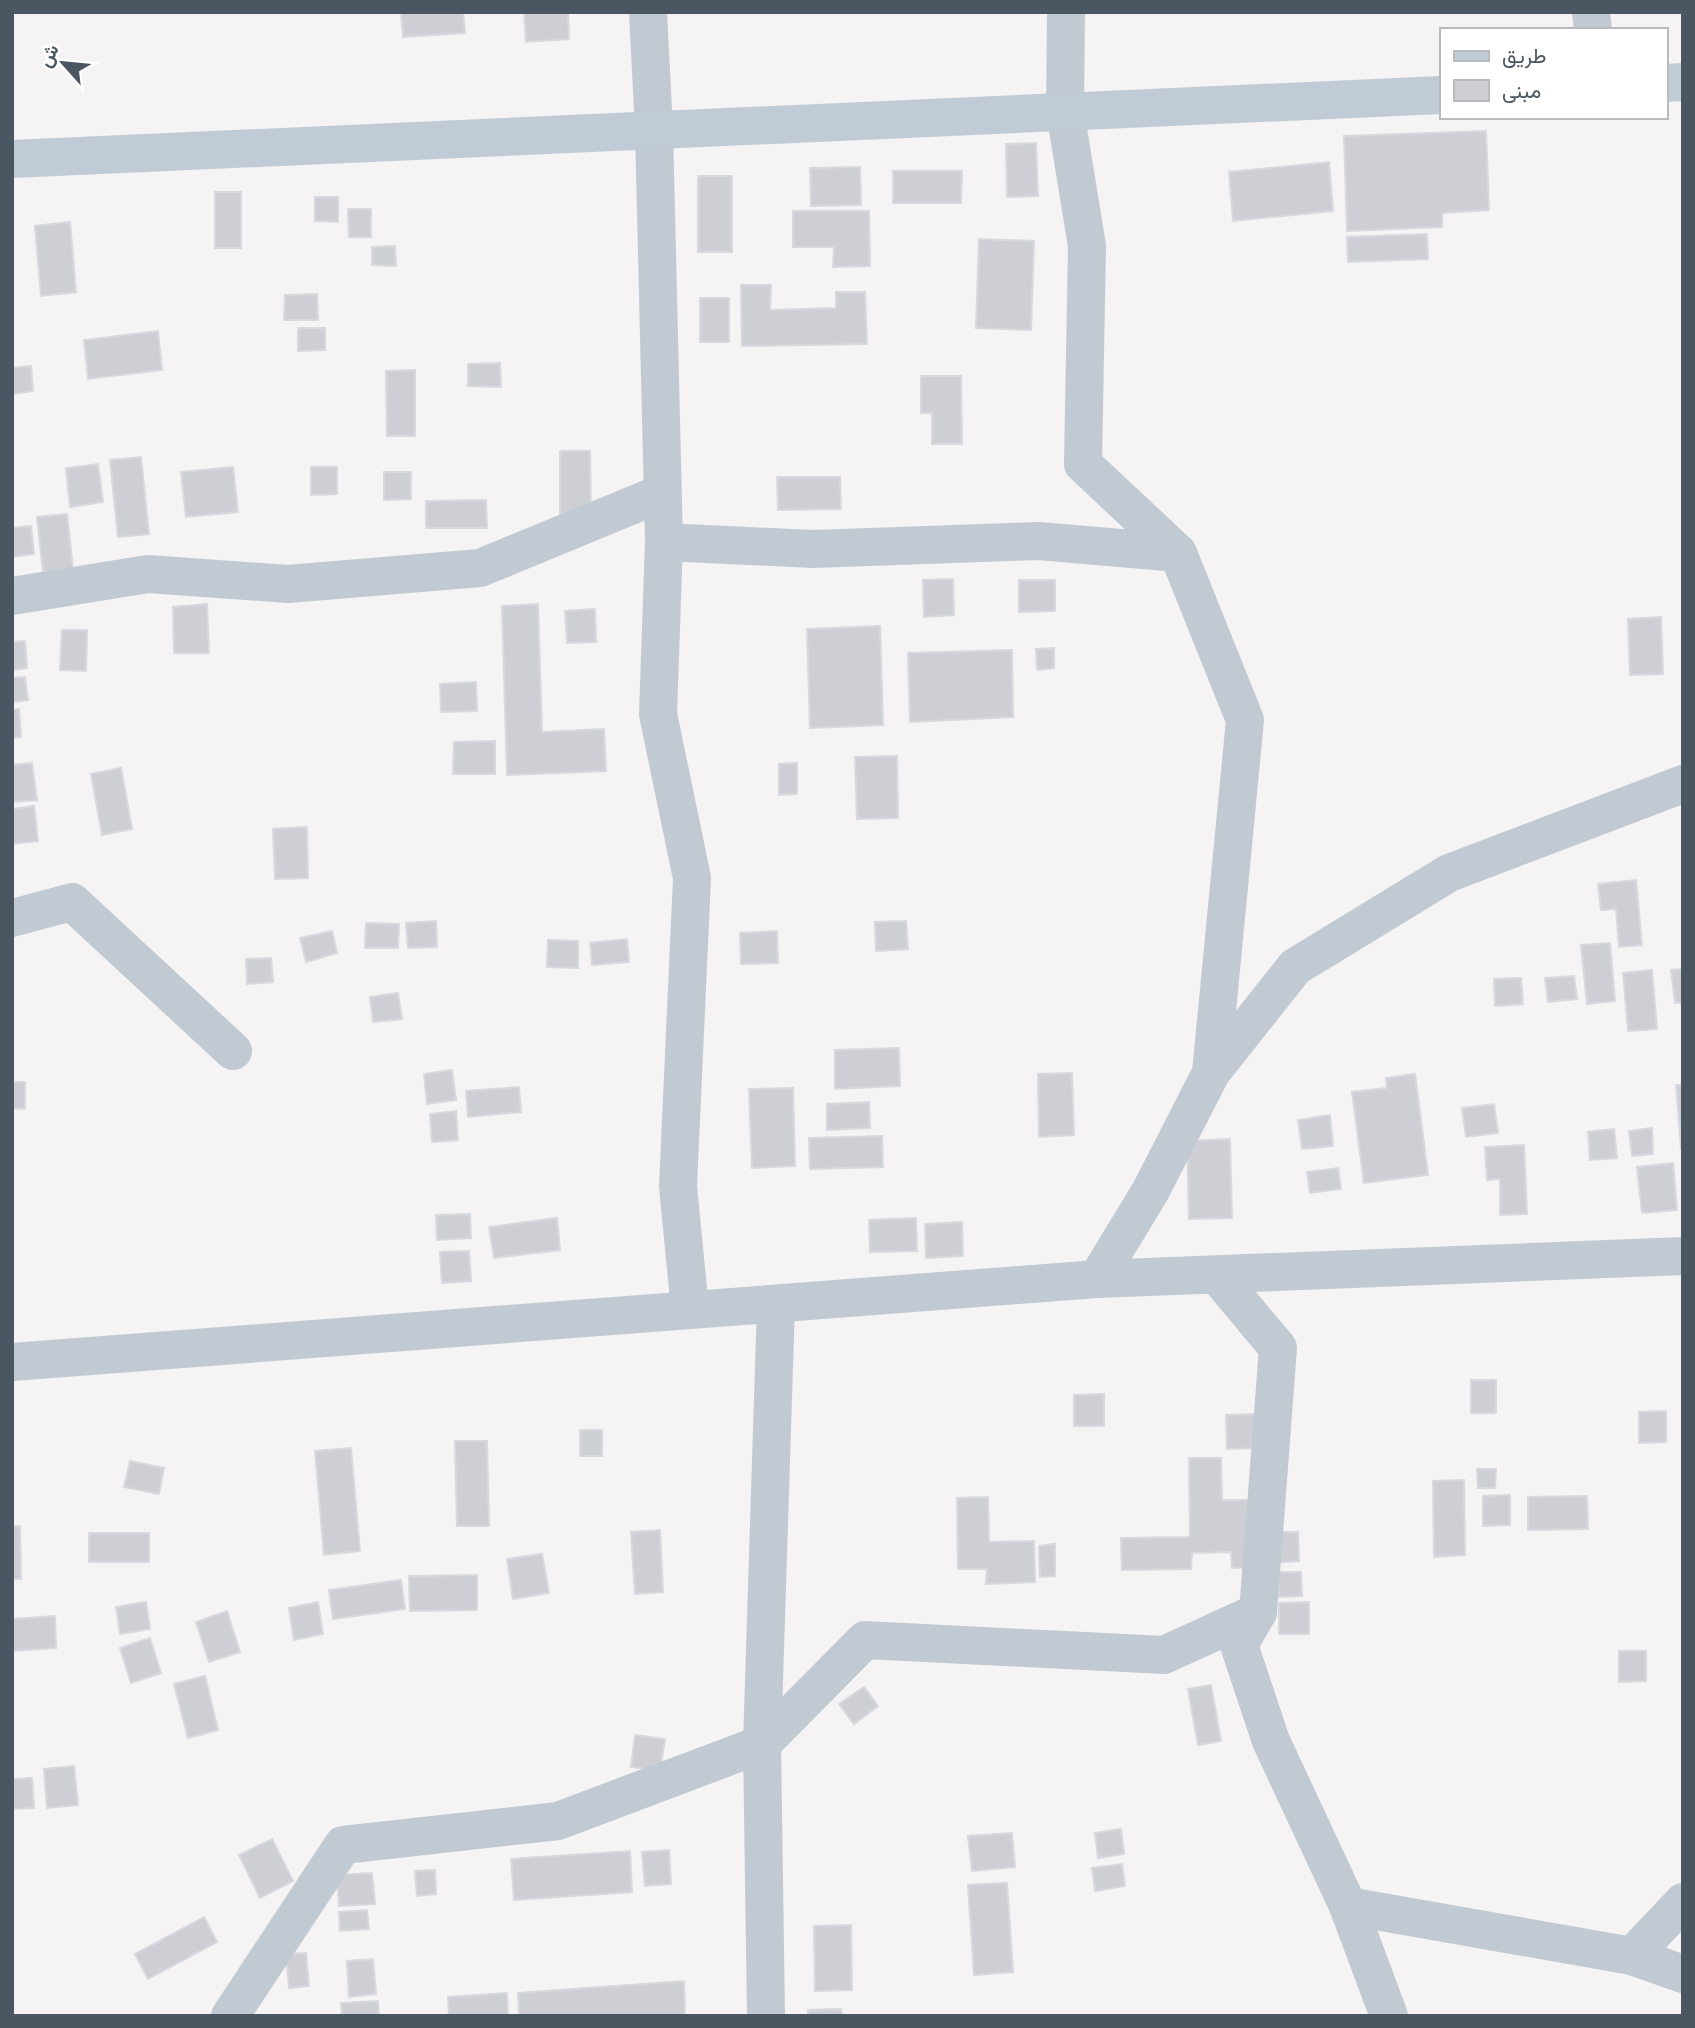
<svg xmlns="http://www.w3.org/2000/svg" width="1695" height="2028" viewBox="0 0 1695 2028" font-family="'DM Sans',Vazirmatn,sans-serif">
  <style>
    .building { fill: #cdcfd5; stroke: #d7d9de; stroke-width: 2 }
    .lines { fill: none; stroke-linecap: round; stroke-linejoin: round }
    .street { stroke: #c1cad2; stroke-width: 38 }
    .secondary { stroke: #c1cbd6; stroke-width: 38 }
  </style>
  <rect width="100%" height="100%" fill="#f5f3f3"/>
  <g class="building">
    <path d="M401,12H463L465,33L403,37Z"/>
    <path d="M524,12H568L569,39L526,42Z"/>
    <path d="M1486,131L1489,210L1442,213V227L1347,231L1344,136Z"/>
    <path d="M1036,143L1038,196L1007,197L1006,144Z"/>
    <path d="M1329,162L1333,211L1233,221L1229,172Z"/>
    <path d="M860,167L861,205L811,206L810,168Z"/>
    <path d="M893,171H962L961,203H893Z"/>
    <rect x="698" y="176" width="34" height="76"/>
    <rect x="215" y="192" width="26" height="56"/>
    <path d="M315,197H338V222L315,221Z"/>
    <path d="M348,209H371V237H349Z"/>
    <path d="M793,211H869L870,266L833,267L834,247H793Z"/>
    <path d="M70,222L76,292L41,296L35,226Z"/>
    <path d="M1427,234L1428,259L1348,262L1347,237Z"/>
    <path d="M979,239L1034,241L1031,330L976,328Z"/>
    <path d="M395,246L396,266L372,265V247Z"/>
    <path d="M741,285H771L770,310L836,308V292H865L867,344L742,346Z"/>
    <path d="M317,294L318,320H284L285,295Z"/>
    <rect x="700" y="298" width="29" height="44"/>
    <path d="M298,328H325V350L298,351Z"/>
    <path d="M158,331L162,370L88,379L84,340Z"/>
    <path d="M500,363L501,387L468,386V364Z"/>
    <path d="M31,366L33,391L12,394V368Z"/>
    <path d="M415,370V436H387L386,371Z"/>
    <path d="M921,376H961L962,444H932V413H921Z"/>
    <path d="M560,451H590L591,520L560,521Z"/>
    <path d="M141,457L149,534L118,537L110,460Z"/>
    <path d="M98,464L103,502L70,507L66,468Z"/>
    <path d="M233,467L238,512L186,517L181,472Z"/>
    <path d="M311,467H337V494L311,495Z"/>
    <path d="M384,472H411V499L384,500Z"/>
    <path d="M777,477H840L841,509L778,510Z"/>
    <path d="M486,500L487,528H426V501Z"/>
    <path d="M67,514L73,569L43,572L37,517Z"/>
    <path d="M31,526L34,554L12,557V528Z"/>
    <path d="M953,579L954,615L924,617L923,580Z"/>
    <path d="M1019,580H1055V611L1019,612Z"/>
    <path d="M207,604L209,653H174L173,607Z"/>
    <path d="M538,604L542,732L604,729L606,771L507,775L502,606Z"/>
    <path d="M595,609L596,642L567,643L565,611Z"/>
    <path d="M1661,617L1663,674L1630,675L1628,619Z"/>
    <path d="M880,626L883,725L810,728L807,629Z"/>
    <path d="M62,630H87L86,671L60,670Z"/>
    <path d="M25,641L27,668L12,670V642Z"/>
    <path d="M1054,648V668L1037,670L1036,649Z"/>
    <path d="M1012,650L1013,717L910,722L908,653Z"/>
    <path d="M25,677L28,700L12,702V678Z"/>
    <path d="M476,682L477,711L441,712L440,684Z"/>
    <path d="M19,709L21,737L12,738V710Z"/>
    <path d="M495,741V774H453L454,742Z"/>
    <path d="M897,756L898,818L857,819L855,757Z"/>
    <path d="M32,763L37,800L12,802V765Z"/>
    <path d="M797,763V794L779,795V764Z"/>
    <path d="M121,768L132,829L102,835L91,774Z"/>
    <path d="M34,806L38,841L12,844V809Z"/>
    <path d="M307,827L308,878L275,879L273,829Z"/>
    <path d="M1636,880L1642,945L1619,947L1616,909L1601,910L1598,884Z"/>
    <path d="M436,921L437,947L408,948L406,923Z"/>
    <path d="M906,921L908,949L876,951L875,922Z"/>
    <path d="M366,923L399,924L398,948H365Z"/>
    <path d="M332,931L337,953L306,962L300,938Z"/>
    <path d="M777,931L778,963L741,964L740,933Z"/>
    <path d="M627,939L629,962L592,965L590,943Z"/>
    <path d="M548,940L578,941V968L547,967Z"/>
    <path d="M1610,943L1615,1001L1587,1004L1581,945Z"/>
    <path d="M271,958L273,982L247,984L246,959Z"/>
    <path d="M1683,969V1003H1675L1671,970Z"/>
    <path d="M1652,970L1657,1029L1628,1031L1623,973Z"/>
    <path d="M1574,976L1577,999L1548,1002L1545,978Z"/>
    <path d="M1521,978L1523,1004L1495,1006L1494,979Z"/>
    <path d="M398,993L402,1019L373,1022L370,997Z"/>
    <path d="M899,1048L900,1086L835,1089V1050Z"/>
    <path d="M452,1070L456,1100L427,1104L424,1074Z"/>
    <path d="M1072,1073L1074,1135L1039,1137L1038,1074Z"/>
    <path d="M1415,1074L1428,1175L1364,1183L1352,1092L1387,1088L1386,1078Z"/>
    <path d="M12,1082H25V1109L12,1108Z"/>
    <path d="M1676,1085H1683L1681,1149Z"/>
    <path d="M519,1087L521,1112L468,1117L466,1091Z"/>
    <path d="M793,1088L795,1166L752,1168L749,1089Z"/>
    <path d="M869,1102L870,1128L827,1130V1104Z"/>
    <path d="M1494,1104L1498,1133L1466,1137L1462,1108Z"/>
    <path d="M456,1111L458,1140L432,1142L430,1114Z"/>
    <path d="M1330,1115L1333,1146L1302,1149L1298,1120Z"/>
    <path d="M1652,1128L1653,1154L1632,1156L1629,1131Z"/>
    <path d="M1614,1129L1617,1158L1590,1160L1588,1132Z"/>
    <path d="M882,1136L883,1167L810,1169L809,1138Z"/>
    <path d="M1230,1139L1232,1218L1189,1219L1187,1141Z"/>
    <path d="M1524,1145L1527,1214L1500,1215V1179L1487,1180L1485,1147Z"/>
    <path d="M1673,1163L1677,1210L1642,1213L1637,1167Z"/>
    <path d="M1338,1168L1341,1189L1310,1193L1307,1172Z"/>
    <path d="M470,1214L471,1238L437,1240L436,1215Z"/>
    <path d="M557,1218L560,1250L494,1258L489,1227Z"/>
    <path d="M916,1218L917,1251L870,1252L869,1220Z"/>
    <path d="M962,1222L963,1256L926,1258L925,1224Z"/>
    <path d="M469,1251L471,1281L442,1283L440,1252Z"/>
    <rect x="1471" y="1380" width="25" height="33"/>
    <path d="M1104,1394V1426H1074V1395Z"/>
    <path d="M1666,1411V1442L1639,1443V1412Z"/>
    <path d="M1257,1414V1448L1227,1449L1226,1415Z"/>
    <rect x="580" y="1430" width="22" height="26"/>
    <path d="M455,1441H487L489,1526H457Z"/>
    <path d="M351,1448L360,1551L324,1555L315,1451Z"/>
    <path d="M1189,1458H1221L1222,1500H1258V1567L1232,1568L1231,1552L1192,1553L1191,1569L1122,1570L1121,1538L1190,1537Z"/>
    <path d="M130,1461L164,1468L159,1494L124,1487Z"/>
    <path d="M1477,1469H1496L1495,1488H1478Z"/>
    <path d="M1464,1480L1465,1555L1434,1557L1433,1481Z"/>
    <path d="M1510,1495V1525L1483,1526V1496Z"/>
    <path d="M1587,1496L1588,1529L1528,1530V1497Z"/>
    <path d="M988,1497L989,1542L1034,1541L1035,1582L986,1584L987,1569H958L957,1498Z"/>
    <path d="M12,1526H20L21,1579H12Z"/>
    <path d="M660,1530L663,1592L635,1594L631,1532Z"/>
    <path d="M1272,1532H1298L1299,1561L1273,1563Z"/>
    <rect x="89" y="1533" width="60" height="29"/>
    <path d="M1055,1544V1576L1040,1577L1039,1546Z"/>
    <path d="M542,1554L549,1593L513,1599L507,1559Z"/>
    <path d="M1278,1572H1301L1302,1596L1279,1597Z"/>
    <path d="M477,1575V1610L410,1611L409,1576Z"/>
    <path d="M401,1580L405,1609L333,1619L329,1590Z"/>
    <path d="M146,1602L150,1629L120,1634L116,1607Z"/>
    <path d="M318,1602L323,1634L294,1640L289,1608Z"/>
    <path d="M1309,1602V1634H1279V1603Z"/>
    <path d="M227,1611L240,1652L209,1662L196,1622Z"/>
    <path d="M55,1616L56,1648L12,1651V1619Z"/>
    <path d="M150,1638L161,1673L131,1683L120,1648Z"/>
    <path d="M1619,1651H1646V1681L1619,1682Z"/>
    <path d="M205,1676L218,1730L188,1738L174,1684Z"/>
    <path d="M1211,1685L1221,1741L1198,1745L1188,1689Z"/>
    <path d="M864,1687L878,1706L854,1724L839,1704Z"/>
    <path d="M635,1735L665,1739L660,1771L631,1767Z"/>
    <path d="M74,1766L78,1805L47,1808L44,1769Z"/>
    <path d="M32,1778L34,1808L12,1809V1779Z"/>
    <path d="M1121,1829L1124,1854L1098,1858L1095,1833Z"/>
    <path d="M1012,1833L1015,1867L972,1871L968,1836Z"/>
    <path d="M272,1839L293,1881L260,1898L239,1855Z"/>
    <path d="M669,1850L671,1884L645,1886L642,1852Z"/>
    <path d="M630,1851L632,1892L514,1900L511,1859Z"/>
    <path d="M1122,1864L1125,1886L1095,1891L1092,1868Z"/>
    <path d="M435,1870L436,1894L417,1896L415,1871Z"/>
    <path d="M372,1873L375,1904L339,1906L337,1875Z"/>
    <path d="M1007,1883L1013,1972L974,1975L968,1885Z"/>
    <path d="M367,1910L369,1929L340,1931L339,1912Z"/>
    <path d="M204,1917L217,1942L148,1979L135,1954Z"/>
    <path d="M851,1925L852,1990L815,1991L814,1926Z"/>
    <path d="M306,1953L309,1986L289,1988L286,1954Z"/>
    <path d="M373,1959L376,1994L349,1997L347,1961Z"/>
    <path d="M684,1981L685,2015L519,2016L518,1993Z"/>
    <path d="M507,1993L508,2016H449L448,1997Z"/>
    <path d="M378,2001L379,2016H342L341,2003Z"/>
    <path d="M841,2009L842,2016H809L808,2010Z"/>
  </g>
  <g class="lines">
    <g class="street">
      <path d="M648,12L654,130L664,542L658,714L692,878L678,1186L690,1310"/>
      <path d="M1066,12L1065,111L1087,246L1083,464L1178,553L1245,720L1211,1073"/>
      <path d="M1591,12L1593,30"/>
      <path d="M664,542L813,549L1039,541L1178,553"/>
      <path d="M12,596L148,574L288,584L480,568L662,493"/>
      <path d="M12,918L72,902L233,1051"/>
      <path d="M1217,1275L1278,1348L1258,1612L1239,1645L1271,1741L1348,1906L1389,2016"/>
      <path d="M1097,1279L1150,1192L1211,1073L1295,967L1449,873L1683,784"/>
      <path d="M12,1362L1097,1279L1683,1256"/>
      <path d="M1348,1906L1632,1956L1683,1974"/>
      <path d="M1632,1956L1683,1902"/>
      <path d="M230,2016L343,1845L558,1821L762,1744L865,1640L1164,1655L1258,1612"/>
      <path d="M766,2016L762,1744L776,1304"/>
    </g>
    <g class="secondary">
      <path d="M1665,83L1683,82"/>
      <path d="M12,159L1441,95"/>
    </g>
  </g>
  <rect width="1695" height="2028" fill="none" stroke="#4a5661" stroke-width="28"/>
  <rect x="1440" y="28" width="228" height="91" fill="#ffffff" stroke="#b7bbc0" stroke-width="2"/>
  <rect x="1454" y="51" width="35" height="10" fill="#c1cbd6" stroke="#b7bbc0" stroke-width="2"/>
  <text x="1502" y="63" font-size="21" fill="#4a5661">طريق</text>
  <rect x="1454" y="80" width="35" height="21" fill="#cdcfd5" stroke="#b7bbc0" stroke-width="2"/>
  <text x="1502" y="98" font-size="21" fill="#4a5661">مبنى</text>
  <g transform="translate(63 63) rotate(297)" stroke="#ffffff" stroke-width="5" paint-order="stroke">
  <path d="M0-5L12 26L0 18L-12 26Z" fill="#4a5661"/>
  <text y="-10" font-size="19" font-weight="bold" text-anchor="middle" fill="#4a5661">ش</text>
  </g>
</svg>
